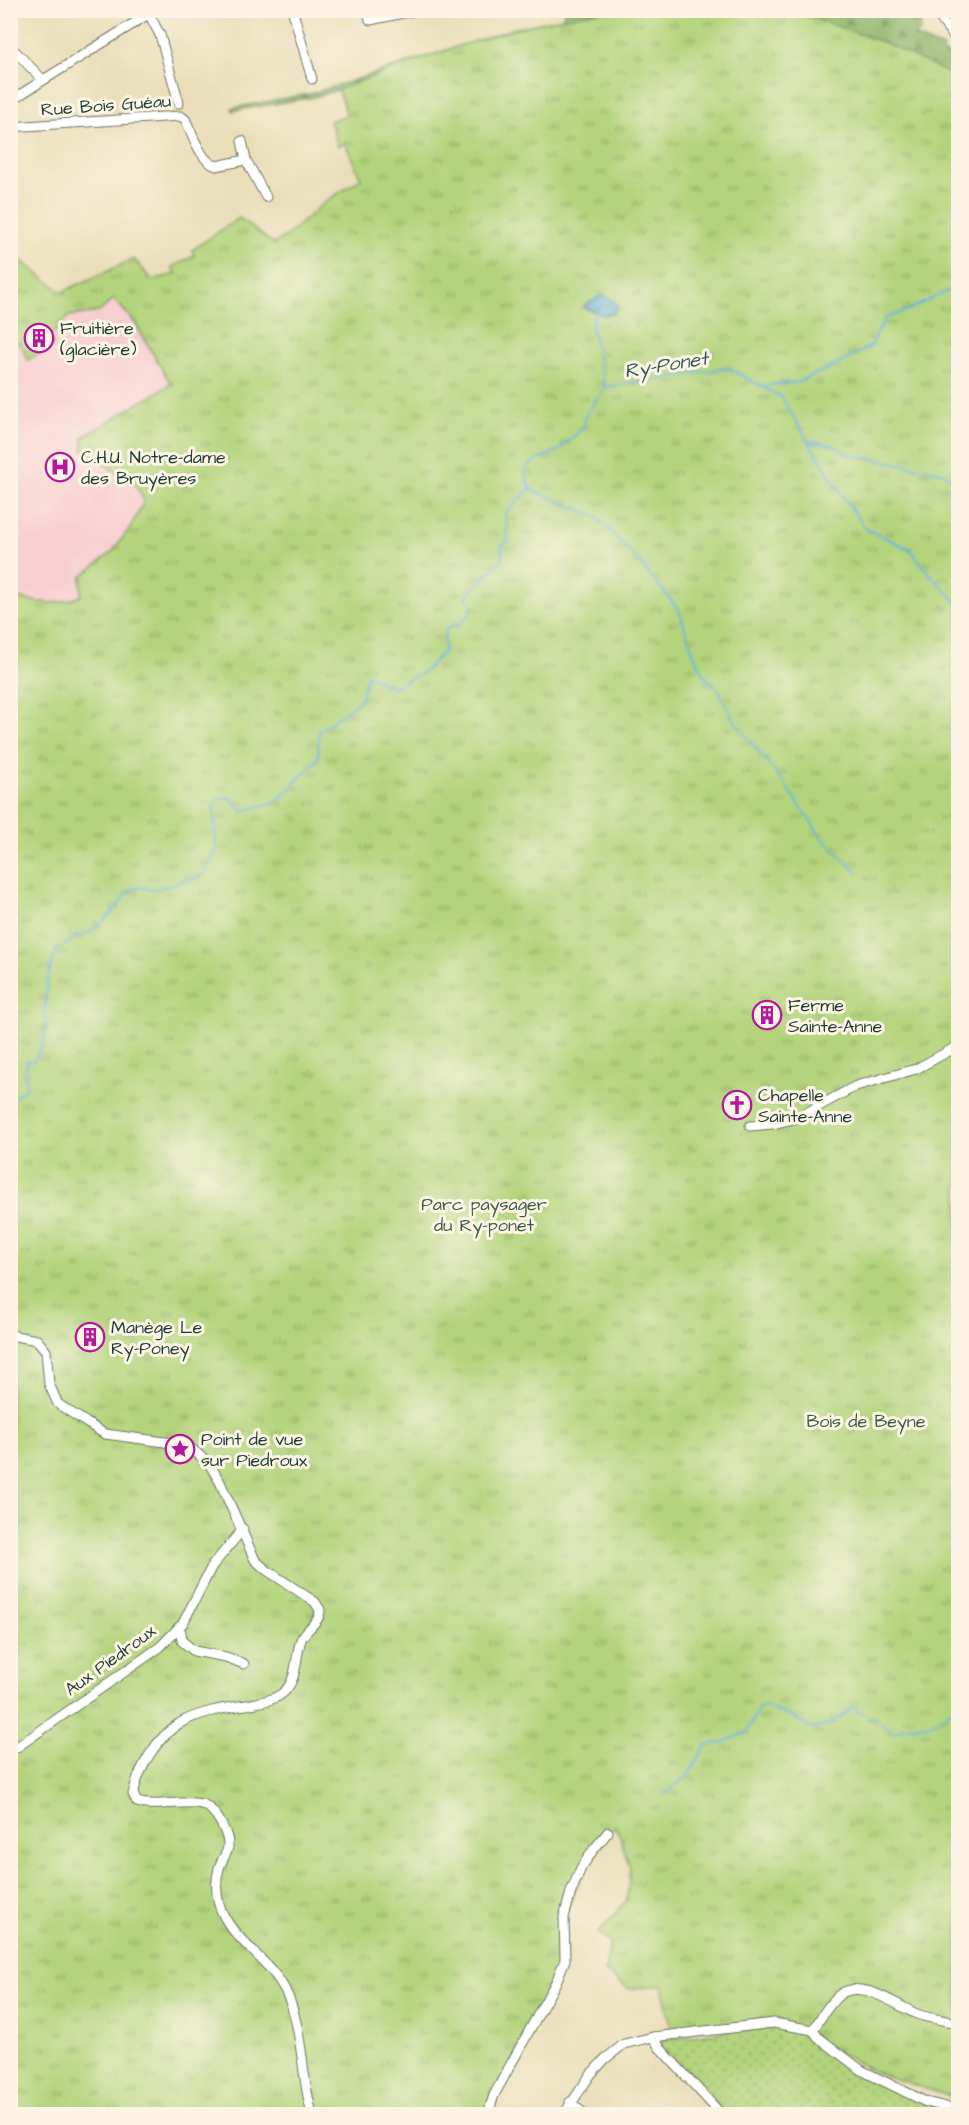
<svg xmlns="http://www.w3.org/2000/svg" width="969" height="2125" viewBox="0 0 969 2125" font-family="'Architects Daughter',sans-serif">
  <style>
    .built { fill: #f7cfd0 }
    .grass { fill: url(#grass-dots); stroke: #698858; stroke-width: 1.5 }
    .forest { fill: url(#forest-firs); stroke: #567a50; stroke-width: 1.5 }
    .park { fill: url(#park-tufts); stroke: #698858; stroke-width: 1.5 }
    .water { fill: url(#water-waves); stroke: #407788; stroke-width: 1.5 }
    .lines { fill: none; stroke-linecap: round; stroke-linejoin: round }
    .stream { stroke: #61b1db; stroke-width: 2 }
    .street-casing { stroke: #667563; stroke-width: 11 }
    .street { stroke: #fff; stroke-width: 9 }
    .labels { text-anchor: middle; stroke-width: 6; stroke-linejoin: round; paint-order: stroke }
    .street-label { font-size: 18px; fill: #1f3d34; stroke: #fcf5e5 }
    .poi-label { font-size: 18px; fill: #1f3d34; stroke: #fcf5e5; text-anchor: start }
    .park-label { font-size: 18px; fill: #3d5b42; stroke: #fcf5e5 }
    .water-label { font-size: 20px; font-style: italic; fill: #305a5e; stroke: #fcf5e5 }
  </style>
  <defs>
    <pattern id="grass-dots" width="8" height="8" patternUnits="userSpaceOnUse" patternTransform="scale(1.5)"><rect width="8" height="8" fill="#b3d47c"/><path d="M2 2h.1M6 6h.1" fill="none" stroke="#91ad66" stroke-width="1.8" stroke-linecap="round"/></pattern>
    <pattern id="forest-firs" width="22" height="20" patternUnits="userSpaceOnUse" patternTransform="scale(1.5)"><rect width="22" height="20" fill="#8eb66c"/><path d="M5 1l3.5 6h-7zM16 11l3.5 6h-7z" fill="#73955a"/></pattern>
    <pattern id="park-tufts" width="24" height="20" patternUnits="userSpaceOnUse" patternTransform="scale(1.5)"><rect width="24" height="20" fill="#b3d47c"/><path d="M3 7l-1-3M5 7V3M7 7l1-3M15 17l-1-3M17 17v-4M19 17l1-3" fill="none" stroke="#91ad66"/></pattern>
    <pattern id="water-waves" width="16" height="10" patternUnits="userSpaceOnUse" patternTransform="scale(1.5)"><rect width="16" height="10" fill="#61b1db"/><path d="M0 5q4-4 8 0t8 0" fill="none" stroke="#4f91b2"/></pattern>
  </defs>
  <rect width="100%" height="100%" fill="#fcf5e5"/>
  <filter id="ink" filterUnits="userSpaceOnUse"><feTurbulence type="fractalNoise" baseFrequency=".0167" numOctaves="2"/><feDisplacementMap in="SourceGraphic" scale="12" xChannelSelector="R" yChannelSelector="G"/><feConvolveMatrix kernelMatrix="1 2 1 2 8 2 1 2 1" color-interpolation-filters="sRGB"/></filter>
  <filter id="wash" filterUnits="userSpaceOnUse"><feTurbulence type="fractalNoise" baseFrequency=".008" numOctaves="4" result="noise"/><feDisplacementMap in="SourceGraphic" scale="24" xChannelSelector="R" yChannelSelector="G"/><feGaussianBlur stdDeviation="1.35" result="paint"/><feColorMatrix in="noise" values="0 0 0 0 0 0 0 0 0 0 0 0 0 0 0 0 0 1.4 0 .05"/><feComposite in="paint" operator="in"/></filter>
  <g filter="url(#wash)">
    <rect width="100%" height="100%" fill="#eadeb9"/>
    <path class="built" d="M114,299L135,323L172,384L133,408L83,450L136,485L144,501L130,528L112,552L81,577V596L66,603L34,602L17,598L11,600L10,349L19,341L29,359L54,345L49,338L69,316L99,312Z"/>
    <path class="grass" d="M775,2026L807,2033L843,2063L925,2103L958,2111V2114H726L660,2046L659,2040Z"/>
    <path class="forest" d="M879,10L920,15L921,30L915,37L943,48L942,52L958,59V101L509,38L314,97L233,111L232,108L314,93L516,28L563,18L564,11Z"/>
    <path class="park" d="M611,10H763L810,17L885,43L958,78V2099L875,2072L778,2020L672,2031L662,1985L629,1989L605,1972L610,1943L598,1933L627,1900L630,1867L616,1826L608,1832L594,1849L564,1917L565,1960L488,2114H11V601L17,598C40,603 59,606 81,596V577L112,552L130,528L144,501L136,485L83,450V437L171,384L135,323L114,299L99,312L69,316L49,338L54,345L28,360L19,342L11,349L10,252L62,292L134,259L152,280L176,274L172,267L194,256L192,250L239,218L274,244L291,232L326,201L361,179L345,143L338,146L330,121L347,115L338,90C427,56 516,22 611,10Z"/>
    <path class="water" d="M601,296C609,297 613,299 618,306L613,314L602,315L585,308V305Z"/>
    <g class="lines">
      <g class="stream">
        <path d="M596,313L591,325L605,387"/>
        <path d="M761,386L798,382L838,364L871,346L885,318C911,311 934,297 958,286"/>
        <path d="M810,441L834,445L847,454L942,472L955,481L958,480"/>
        <path d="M530,489L597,517L640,563L679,610L694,655L706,678L719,690L733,719L781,779L822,838L858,873"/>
        <path d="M10,1100L27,1087L25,1074L27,1061H34L42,1047L47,1023L44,1013L48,977L56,950L71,941L76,935C92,939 120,905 128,891L141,887L152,890L203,876L216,852L214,807L217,800L230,797L242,811L276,802L318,759L319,731L360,701L367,675L393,687L424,672L444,651L445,631L450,626L457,627L469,615L473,605L466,596L503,558L501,547L508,541L505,514L530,489L525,470L537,460L559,450L585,426L584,418L605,387L728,368L781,397L842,495L866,529L910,549L929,573L956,601L958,607"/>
        <path d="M663,1795L688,1776L706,1745L721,1743L746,1733L761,1705L794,1718L812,1729C829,1726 841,1720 852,1707L895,1732L909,1726L929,1725L958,1707"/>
      </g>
    </g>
  </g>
  <g filter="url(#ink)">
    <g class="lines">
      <g class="street-casing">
        <g id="street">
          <path d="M294,10L293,12L312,79"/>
          <path d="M368,10L370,20L417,10"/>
          <path d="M934,10L952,34L958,38"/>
          <path d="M149,14L160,35L179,103"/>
          <path d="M10,46L43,80"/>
          <path d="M10,101L155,10"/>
          <path d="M10,127L180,116L185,119C193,134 200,161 216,166L246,160L266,197"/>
          <path d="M242,141L246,160"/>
          <path d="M750,1126L773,1124L797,1118L856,1086L916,1069L958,1046"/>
          <path d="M10,1335L37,1340L46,1351L49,1384L58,1404L87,1423L105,1434L187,1445L199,1455L210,1465L220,1482L255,1560L265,1569L315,1602L320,1610C321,1622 305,1629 301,1640C295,1657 298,1677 285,1691C275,1701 259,1702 246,1705C225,1708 199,1712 180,1723C156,1738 139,1768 133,1794L137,1802C155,1809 196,1797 208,1807C217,1814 229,1834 228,1847C227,1854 221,1861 219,1868C216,1879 216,1893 219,1904C229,1939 269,1958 285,1990C303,2025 301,2076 312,2114"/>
          <path d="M178,1628L181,1632L182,1641L194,1651L226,1657L244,1664"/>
          <path d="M10,1752L160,1647L183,1623L212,1566L243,1529"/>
          <path d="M813,2030C821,2018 830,2001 842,1993C864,1980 897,2006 917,2014C929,2019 945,2020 958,2023"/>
          <path d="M813,2030L818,2037L861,2070L926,2102L958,2110"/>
          <path d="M653,2037L660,2048L721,2114"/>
          <path d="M570,2102L584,2114"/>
          <path d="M488,2114L494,2095L556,1982L565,1960L564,1917L571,1892L581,1868L594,1849L608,1832"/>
          <path d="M564,2114L591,2074L605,2059L624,2044L653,2037L774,2023L813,2030"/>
        </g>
      </g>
      <use href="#street" class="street"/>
    </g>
  </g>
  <defs>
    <g id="building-ring" transform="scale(1.5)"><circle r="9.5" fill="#fcf5e5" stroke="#b5179e" stroke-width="1.5"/><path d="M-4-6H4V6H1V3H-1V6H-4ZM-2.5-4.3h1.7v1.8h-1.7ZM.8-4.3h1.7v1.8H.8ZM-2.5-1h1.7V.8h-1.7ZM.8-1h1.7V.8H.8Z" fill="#b5179e"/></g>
    <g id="hospital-ring" transform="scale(1.5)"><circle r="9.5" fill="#fcf5e5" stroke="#b5179e" stroke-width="1.5"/><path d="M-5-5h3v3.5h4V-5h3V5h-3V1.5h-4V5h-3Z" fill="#b5179e"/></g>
    <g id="church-ring" transform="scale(1.5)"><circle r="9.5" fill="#fcf5e5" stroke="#b5179e" stroke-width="1.5"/><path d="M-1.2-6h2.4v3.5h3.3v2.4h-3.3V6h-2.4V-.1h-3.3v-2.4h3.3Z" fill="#b5179e"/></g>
    <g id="sight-ring" transform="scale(1.5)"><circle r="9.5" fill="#fcf5e5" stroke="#b5179e" stroke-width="1.5"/><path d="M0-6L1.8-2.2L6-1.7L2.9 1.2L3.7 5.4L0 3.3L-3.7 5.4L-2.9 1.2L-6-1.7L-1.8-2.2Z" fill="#b5179e"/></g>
  </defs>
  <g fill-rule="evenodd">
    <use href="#building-ring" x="39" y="338"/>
    <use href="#hospital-ring" x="60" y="467"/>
    <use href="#building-ring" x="767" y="1015"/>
    <use href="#church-ring" x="737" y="1105"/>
    <use href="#building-ring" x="90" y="1337"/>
    <use href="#sight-ring" x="180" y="1449"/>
  </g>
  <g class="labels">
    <g class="street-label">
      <text transform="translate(106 105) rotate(-4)" y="6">Rue Bois Guéau</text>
      <text transform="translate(110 1660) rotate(-36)" y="6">Aux Piedroux</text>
    </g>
    <g class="poi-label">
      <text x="60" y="334">Fruitière<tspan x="60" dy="21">(glacière)</tspan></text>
      <text x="81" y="463">C.H.U. Notre-dame<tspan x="81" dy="21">des Bruyères</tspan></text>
      <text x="788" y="1011">Ferme<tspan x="788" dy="21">Sainte-Anne</tspan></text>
      <text x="758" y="1101">Chapelle<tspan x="758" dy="21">Sainte-Anne</tspan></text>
      <text x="111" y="1333">Manège Le<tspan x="111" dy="21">Ry-Poney</tspan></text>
      <text x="201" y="1445">Point de vue<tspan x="201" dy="21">sur Piedroux</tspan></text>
    </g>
    <g class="park-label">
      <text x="484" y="1210">Parc paysager<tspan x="484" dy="21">du Ry-ponet</tspan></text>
      <text x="866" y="1427">Bois de Beyne</text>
    </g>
    <g class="water-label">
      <text transform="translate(666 364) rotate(-9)" y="7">Ry-Ponet</text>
    </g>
  </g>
  <rect width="969" height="2125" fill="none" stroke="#fcf5e5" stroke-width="36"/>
</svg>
